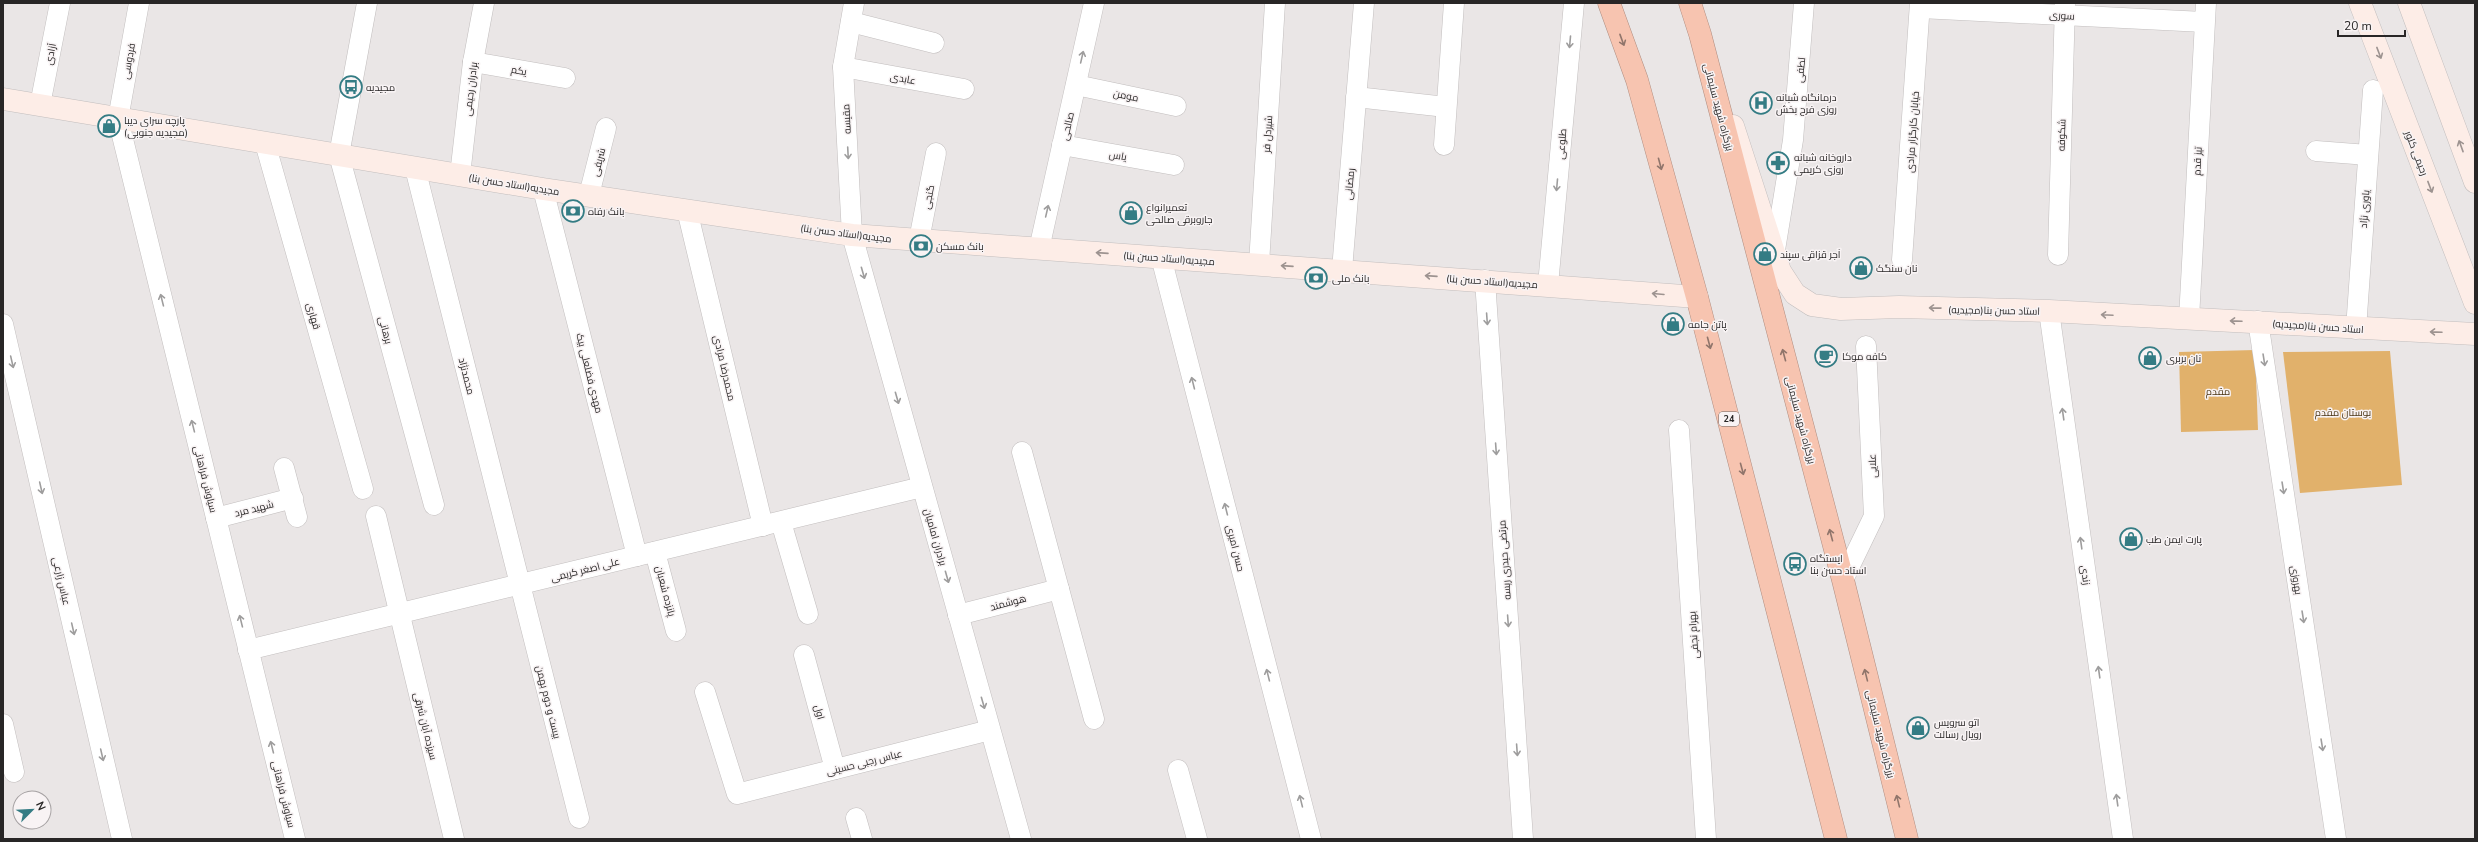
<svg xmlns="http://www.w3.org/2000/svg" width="2478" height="842" viewBox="0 0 2478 842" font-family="'Nunito Sans',Cairo,sans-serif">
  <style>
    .green { fill: #e1b16b }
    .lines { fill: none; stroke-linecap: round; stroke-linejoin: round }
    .street-casing { stroke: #c2bebe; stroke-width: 21 }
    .secondary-casing { stroke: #c2bebe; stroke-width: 23 }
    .highway-casing { stroke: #af8d80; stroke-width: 23 }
    .street { stroke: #fff; stroke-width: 20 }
    .secondary { stroke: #fdede7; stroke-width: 22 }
    .highway { stroke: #f7c4b0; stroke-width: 22 }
    .oneway { stroke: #90756b }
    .oneway2 { stroke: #9e9d9d }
    .oneway3 { stroke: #9d9390 }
    .labels { text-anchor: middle; stroke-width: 3; stroke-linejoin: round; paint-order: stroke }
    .shield { fill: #f8f3f4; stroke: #666464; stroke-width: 1 }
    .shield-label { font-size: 9px; font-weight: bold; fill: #282626 }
    .street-label { font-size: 10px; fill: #282626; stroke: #f8f3f4 }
    .poi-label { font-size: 10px; fill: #282626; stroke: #f8f3f4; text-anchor: start }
    .park-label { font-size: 10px; fill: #4b3513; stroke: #f8f3f4 }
  </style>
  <rect width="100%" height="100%" fill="#eae6e6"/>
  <g class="green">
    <path d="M2255,350L2258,430L2181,432L2179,352Z"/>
    <path d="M2390,351L2402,485L2300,493L2283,352Z"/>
  </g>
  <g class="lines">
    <g class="street-casing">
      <g id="street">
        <path d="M139,3L118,119L295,839"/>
        <path d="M367,3L339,155L434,505"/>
        <path d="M854,3L843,67L852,235L1021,839"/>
        <path d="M1920,8L2204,22"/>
        <path d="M851,22L934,43"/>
        <path d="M473,62L565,78"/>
        <path d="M843,67L964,89"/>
        <path d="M1076,85L1176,106"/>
        <path d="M1356,97L1446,107"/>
        <path d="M40,105L60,3"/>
        <path d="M265,143L363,489"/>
        <path d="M1062,145L1174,165"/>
        <path d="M1444,145L1454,3"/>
        <path d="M2316,151L2368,155"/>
        <path d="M415,168L579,818"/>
        <path d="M460,175L473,62L484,3"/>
        <path d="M543,189L637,556"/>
        <path d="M589,195L606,128"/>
        <path d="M687,210L763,526"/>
        <path d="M919,240L936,153"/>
        <path d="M1039,249L1094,3"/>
        <path d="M2058,255L2065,3"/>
        <path d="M1774,256L1793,140L1804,3"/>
        <path d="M1161,257L1311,839"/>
        <path d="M1902,260L1920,3"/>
        <path d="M1259,264L1275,3"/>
        <path d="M1342,270L1364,3"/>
        <path d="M1485,280L1523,839"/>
        <path d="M1548,285L1574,3"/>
        <path d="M2049,311L2123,839"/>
        <path d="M2189,319L2206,3"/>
        <path d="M2258,321L2336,839"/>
        <path d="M3,324L122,839"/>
        <path d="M2356,329L2373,90"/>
        <path d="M1679,430L1706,839"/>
        <path d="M1022,452L1094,719"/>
        <path d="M284,468L297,517"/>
        <path d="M376,516L454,839"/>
        <path d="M216,518L293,498"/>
        <path d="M781,522L808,614"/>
        <path d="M655,552L676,631"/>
        <path d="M1843,580L1874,516L1866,346"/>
        <path d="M958,615L1059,589"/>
        <path d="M248,650L922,487"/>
        <path d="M804,655L835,769"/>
        <path d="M705,692L737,794L990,730"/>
        <path d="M3,724L14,772"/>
        <path d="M1178,770L1197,839"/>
        <path d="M856,818L862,839"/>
      </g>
    </g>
    <g class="secondary-casing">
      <g id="secondary">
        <path d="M2360,3L2475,303"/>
        <path d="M2409,3L2475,182"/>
        <path d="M3,99L543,189L852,235L1697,297"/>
        <path d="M1733,126L1780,271L1795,294L1812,305L1841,309L1899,307L2049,311L2475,334"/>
      </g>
    </g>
    <g class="highway-casing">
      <g id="highway">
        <path d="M1609,3L1637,80L1697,297L1836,839"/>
        <path d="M1690,3L1700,34L1843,580L1907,839"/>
      </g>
    </g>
    <use href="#street" class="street"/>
    <use href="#secondary" class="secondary"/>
    <use href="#highway" class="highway"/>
  </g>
  <defs><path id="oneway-shaft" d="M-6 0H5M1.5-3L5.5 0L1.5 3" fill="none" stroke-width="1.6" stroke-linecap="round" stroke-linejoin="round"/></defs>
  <g class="oneway">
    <use href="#oneway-shaft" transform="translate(1622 40) rotate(70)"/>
    <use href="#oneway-shaft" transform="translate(1660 164) rotate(75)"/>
    <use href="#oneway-shaft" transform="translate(1709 343) rotate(75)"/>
    <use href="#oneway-shaft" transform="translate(1784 355) rotate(-105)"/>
    <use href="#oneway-shaft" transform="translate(1742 469) rotate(75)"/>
    <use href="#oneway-shaft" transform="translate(1831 535) rotate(-105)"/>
    <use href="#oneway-shaft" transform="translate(1866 675) rotate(-104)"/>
    <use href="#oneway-shaft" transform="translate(1898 801) rotate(-104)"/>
  </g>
  <g class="oneway2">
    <use href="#oneway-shaft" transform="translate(1570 42) rotate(95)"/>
    <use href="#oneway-shaft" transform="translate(1082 57) rotate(-77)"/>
    <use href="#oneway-shaft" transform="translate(848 153) rotate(87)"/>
    <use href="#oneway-shaft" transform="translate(1557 185) rotate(95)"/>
    <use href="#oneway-shaft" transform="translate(1047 211) rotate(-77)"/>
    <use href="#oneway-shaft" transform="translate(863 273) rotate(74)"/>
    <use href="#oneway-shaft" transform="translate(162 300) rotate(-104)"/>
    <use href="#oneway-shaft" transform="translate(1487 319) rotate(86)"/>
    <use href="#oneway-shaft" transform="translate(2264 360) rotate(81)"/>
    <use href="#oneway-shaft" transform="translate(12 362) rotate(77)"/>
    <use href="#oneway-shaft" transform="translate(1193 383) rotate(-104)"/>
    <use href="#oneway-shaft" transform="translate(897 398) rotate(74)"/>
    <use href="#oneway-shaft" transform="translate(2063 414) rotate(-98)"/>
    <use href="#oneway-shaft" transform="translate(193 426) rotate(-104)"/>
    <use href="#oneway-shaft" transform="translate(1496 449) rotate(86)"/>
    <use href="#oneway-shaft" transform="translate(41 488) rotate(77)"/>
    <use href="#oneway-shaft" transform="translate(2283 488) rotate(81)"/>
    <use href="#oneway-shaft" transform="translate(1226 509) rotate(-104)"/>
    <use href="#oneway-shaft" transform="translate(2081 543) rotate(-98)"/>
    <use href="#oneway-shaft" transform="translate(947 577) rotate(74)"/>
    <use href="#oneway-shaft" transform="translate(2303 617) rotate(81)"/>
    <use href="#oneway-shaft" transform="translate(241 621) rotate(-104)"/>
    <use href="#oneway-shaft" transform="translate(1508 621) rotate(86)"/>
    <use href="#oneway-shaft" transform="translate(73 629) rotate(77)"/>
    <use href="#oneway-shaft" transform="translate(2099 672) rotate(-98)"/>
    <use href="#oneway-shaft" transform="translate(1268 675) rotate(-104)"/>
    <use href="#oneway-shaft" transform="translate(983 703) rotate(74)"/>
    <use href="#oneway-shaft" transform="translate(2322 745) rotate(81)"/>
    <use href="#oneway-shaft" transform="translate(272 747) rotate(-104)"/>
    <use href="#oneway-shaft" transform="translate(1517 750) rotate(86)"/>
    <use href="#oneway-shaft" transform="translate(102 755) rotate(77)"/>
    <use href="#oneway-shaft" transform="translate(2117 800) rotate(-98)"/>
    <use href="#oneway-shaft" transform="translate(1301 801) rotate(-104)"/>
  </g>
  <g class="oneway3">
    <use href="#oneway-shaft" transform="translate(2379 53) rotate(69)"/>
    <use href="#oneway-shaft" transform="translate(2461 146) rotate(-110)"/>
    <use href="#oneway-shaft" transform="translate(2430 187) rotate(69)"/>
    <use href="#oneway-shaft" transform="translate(1102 253) rotate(-176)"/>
    <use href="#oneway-shaft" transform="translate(1287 266) rotate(-176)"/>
    <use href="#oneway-shaft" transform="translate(1431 276) rotate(-176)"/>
    <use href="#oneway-shaft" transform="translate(1658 294) rotate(-175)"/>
    <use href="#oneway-shaft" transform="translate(1935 308) rotate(-179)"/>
    <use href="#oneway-shaft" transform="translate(2107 315) rotate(-177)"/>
    <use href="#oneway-shaft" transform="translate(2236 321) rotate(-178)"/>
    <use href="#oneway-shaft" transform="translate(2436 332) rotate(-178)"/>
  </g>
  <defs>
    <g id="bus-ring" transform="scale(1.15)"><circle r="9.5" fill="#f8f3f4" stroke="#347c84" stroke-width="1.5"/><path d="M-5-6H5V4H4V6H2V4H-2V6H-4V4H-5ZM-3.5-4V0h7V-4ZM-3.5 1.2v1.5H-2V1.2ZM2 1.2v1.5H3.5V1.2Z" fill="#347c84"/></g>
    <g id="hospital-ring" transform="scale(1.15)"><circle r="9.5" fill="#f8f3f4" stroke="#347c84" stroke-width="1.5"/><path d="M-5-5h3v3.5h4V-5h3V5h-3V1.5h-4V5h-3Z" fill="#347c84"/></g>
    <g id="shop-ring" transform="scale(1.15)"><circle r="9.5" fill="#f8f3f4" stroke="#347c84" stroke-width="1.5"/><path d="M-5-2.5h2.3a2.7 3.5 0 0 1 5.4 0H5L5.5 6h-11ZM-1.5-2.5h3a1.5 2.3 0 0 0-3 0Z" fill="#347c84"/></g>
    <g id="pharmacy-ring" transform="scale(1.15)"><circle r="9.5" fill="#f8f3f4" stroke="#347c84" stroke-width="1.5"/><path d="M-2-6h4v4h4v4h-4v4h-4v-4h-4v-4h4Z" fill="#347c84"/></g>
    <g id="bank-ring" transform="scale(1.15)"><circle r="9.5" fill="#f8f3f4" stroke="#347c84" stroke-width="1.5"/><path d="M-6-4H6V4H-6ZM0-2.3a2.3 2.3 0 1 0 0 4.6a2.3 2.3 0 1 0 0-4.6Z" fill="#347c84"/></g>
    <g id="cafe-ring" transform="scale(1.15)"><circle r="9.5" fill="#f8f3f4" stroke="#347c84" stroke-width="1.5"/><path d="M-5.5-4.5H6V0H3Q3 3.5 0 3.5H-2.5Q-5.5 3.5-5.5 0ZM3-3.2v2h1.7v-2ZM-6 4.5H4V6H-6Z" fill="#347c84"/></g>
  </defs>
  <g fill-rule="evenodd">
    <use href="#bus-ring" x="351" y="87"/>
    <use href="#hospital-ring" x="1761" y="103"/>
    <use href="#shop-ring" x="109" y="126"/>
    <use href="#pharmacy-ring" x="1778" y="163"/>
    <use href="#bank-ring" x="573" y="211"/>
    <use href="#shop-ring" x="1131" y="213"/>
    <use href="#bank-ring" x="921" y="246"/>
    <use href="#shop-ring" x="1765" y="254"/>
    <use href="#shop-ring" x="1861" y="268"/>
    <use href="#bank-ring" x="1316" y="278"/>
    <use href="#shop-ring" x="1673" y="324"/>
    <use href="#cafe-ring" x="1826" y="356"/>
    <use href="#shop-ring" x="2150" y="358"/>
    <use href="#shop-ring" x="2131" y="539"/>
    <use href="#bus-ring" x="1795" y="564"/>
    <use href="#shop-ring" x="1918" y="728"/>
  </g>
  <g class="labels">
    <rect class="shield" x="1719" y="412" width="20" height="14" rx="3"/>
    <g class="shield-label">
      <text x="1729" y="422">24</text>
    </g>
    <g class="street-label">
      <text transform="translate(2062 15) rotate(3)" y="4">سوری</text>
      <text transform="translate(50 54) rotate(-79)" y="4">آزادی</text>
      <text transform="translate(128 61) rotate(-80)" y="4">فردوسی</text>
      <text transform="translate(519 70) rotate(10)" y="4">یکم</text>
      <text transform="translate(1800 70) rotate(-84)" y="4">لطفی</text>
      <text transform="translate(903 78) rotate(10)" y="4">عابدی</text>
      <text transform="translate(470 89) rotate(-83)" y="4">برادران رحیمی</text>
      <text transform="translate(1126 95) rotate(12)" y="4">مومن</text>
      <text transform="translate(1719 107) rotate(75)" y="4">بزرگراه شهید سلیمانی</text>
      <text transform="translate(846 119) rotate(-93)" y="4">مقیسه</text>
      <text transform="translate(1067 126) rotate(-77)" y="4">صالحی</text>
      <text transform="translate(1912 132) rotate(-86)" y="4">خیابان کارگزار مرادی</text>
      <text transform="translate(1267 134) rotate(-86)" y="4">شیردل فر</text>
      <text transform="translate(2061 135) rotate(-88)" y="4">شکوفه</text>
      <text transform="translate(1561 144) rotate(-85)" y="4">طلوعی</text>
      <text transform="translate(2417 153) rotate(69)" y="4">رحیمی کلور</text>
      <text transform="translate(1118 155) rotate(10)" y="4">یاس</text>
      <text transform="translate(2197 161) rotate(-87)" y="4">تیز قدم</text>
      <text transform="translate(598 162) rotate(-76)" y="4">شریفی</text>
      <text transform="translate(514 184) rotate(9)" y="4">مجیدیه(استاد حسن بنا)</text>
      <text transform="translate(1349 184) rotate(-85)" y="4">رمضانی</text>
      <text transform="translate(928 197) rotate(-79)" y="4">گنجی</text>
      <text transform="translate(2364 209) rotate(-86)" y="4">یاوری نژاد</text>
      <text transform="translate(846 233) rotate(7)" y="4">مجیدیه(استاد حسن بنا)</text>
      <text transform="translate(1169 258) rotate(4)" y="4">مجیدیه(استاد حسن بنا)</text>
      <text transform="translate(1492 281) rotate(4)" y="4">مجیدیه(استاد حسن بنا)</text>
      <text transform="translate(1994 310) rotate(1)" y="4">استاد حسن بنا(مجیدیه)</text>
      <text transform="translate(314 316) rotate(74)" y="4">قهاری</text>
      <text transform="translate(2318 326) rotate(4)" y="4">استاد حسن بنا(مجیدیه)</text>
      <text transform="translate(386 330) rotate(75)" y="4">برهانی</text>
      <text transform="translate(725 368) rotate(77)" y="4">محمدرضا مرادی</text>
      <text transform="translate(590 373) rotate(76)" y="4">مهدی فضلعلی بیک</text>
      <text transform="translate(467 376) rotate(76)" y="4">محمدنژاد</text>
      <text transform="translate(1801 420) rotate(75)" y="4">بزرگراه شهید سلیمانی</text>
      <text transform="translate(1872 466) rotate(-93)" y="4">علایی</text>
      <text transform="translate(206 479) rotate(76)" y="4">سیاوش فراهانی</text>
      <text transform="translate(254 508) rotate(-14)" y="4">شهید مرد</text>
      <text transform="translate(936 537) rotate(74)" y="4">برادران امامیان</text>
      <text transform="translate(1236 548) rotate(76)" y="4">حسن امیری</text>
      <text transform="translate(1504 560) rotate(-94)" y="4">مرتضی حیدری ریسه</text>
      <text transform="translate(585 569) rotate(-14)" y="4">علی اصغر کریمی</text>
      <text transform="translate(2086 575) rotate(82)" y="4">زندی</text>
      <text transform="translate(2297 580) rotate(81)" y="4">بهروزی</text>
      <text transform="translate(62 581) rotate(77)" y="4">عباس زارعی</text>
      <text transform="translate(666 591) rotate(75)" y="4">پانزده شعبان</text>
      <text transform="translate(1008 602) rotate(-15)" y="4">هوشمند</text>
      <text transform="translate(1693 635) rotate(-94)" y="4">بهرام نجفی</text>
      <text transform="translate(549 702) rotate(76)" y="4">بیست و دوم بهمن</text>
      <text transform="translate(820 712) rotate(75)" y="4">اول</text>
      <text transform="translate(426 726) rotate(76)" y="4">سیزده آبان شرقی</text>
      <text transform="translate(1881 734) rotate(76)" y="4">بزرگراه شهید سلیمانی</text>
      <text transform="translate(864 762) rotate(-14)" y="4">عباس رجبی حسینی</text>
      <text transform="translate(284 794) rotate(76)" y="4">سیاوش فراهانی</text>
    </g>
    <g class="poi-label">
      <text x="366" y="91">مجیدیه</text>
      <text x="1776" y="101">درمانگاه شبانه<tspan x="1776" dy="12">روزی فرح بخش</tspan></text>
      <text x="124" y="124">پارچه سرای دیبا<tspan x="124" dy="12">(مجیدیه جنوبی)</tspan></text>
      <text x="1794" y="161">داروخانه شبانه<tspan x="1794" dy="12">روزی کریمی</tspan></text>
      <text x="1146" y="211">تعمیرانواع<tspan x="1146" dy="12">جاروبرقی صالحی</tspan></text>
      <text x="588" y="215">بانک رفاه</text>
      <text x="936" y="250">بانک مسکن</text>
      <text x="1780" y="258">آجر قزاقی سپند</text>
      <text x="1876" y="272">نان سنگک</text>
      <text x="1332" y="282">بانک ملی</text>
      <text x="1688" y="328">پاتن جامه</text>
      <text x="1842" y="360">کافه موکا</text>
      <text x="2166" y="362">نان بربری</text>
      <text x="2146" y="543">پارت ایمن طب</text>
      <text x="1810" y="562">ایستگاه<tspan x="1810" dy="12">استاد حسن بنا</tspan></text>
      <text x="1934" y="726">اتو سرویس<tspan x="1934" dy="12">رویال رسالت</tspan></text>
    </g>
    <g class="park-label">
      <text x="2218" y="395">مقدم</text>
      <text x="2343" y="416">بوستان مقدم</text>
    </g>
  </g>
  <rect width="2478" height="842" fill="none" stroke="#282626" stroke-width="8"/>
  <g transform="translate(32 810) rotate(66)"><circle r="19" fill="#f8f3f4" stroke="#a5a1a2"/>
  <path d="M0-3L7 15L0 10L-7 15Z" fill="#347c84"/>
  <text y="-6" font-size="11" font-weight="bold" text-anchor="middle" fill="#282626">N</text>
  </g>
  <path d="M2338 30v6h67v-6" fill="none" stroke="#282626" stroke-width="2"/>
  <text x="2344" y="30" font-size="12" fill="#282626" stroke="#f8f3f4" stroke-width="3" paint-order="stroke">20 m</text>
</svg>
